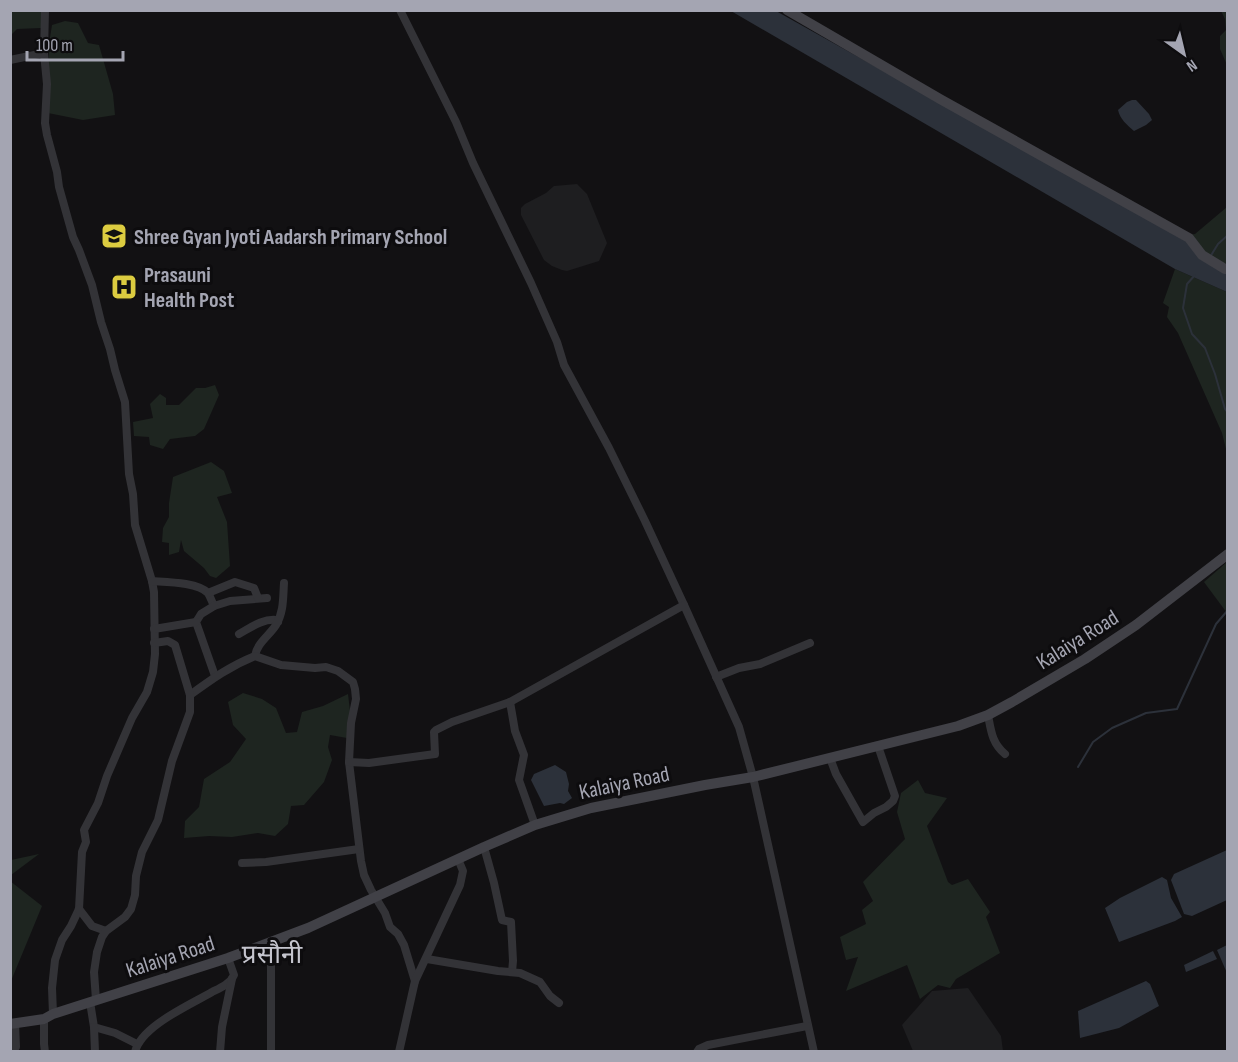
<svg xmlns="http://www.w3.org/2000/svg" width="1238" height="1062" viewBox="0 0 1238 1062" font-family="'Sofia Sans Condensed','Noto Sans Devanagari',sans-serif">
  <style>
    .built { fill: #1e1e20 }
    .green { fill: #1e2520 }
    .water { fill: #2c313a }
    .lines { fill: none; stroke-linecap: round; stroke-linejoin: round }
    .stream { stroke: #2c313a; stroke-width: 2 }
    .street { stroke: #333337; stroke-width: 8 }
    .secondary { stroke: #414147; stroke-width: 10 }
    .labels { text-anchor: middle; stroke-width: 6; stroke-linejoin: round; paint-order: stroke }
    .poi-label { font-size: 22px; font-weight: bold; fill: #a4a5b2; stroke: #0d0c0e; text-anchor: start }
    .street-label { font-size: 22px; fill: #a4a5b2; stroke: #0d0c0e }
    .quarter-label { font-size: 26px; fill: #c5c5ce; stroke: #0d0c0e }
  </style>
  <rect width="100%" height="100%" fill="#121113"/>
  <g class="built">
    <path d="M577,184L587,194L607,243L599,261L567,271L562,270L552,266L544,260L521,215V208L525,204L546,193L554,186Z"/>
    <path d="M968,988L1001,1036L1003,1051H913L902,1025L932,991Z"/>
  </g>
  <g class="green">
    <path d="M11,11H42L41,28L17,29L11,35Z"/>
    <path d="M1221,11H1227V65L1220,49V36L1226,30L1225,19Z"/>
    <path d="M65,21L78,23L88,43L99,45L113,94L115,115L83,120L48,113L49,44L52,25Z"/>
    <path d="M1227,207V264C1210,261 1199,247 1187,235L1195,234Z"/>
    <path d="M1175,269L1227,292V453L1222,433L1178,333L1167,317L1169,307L1163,303Z"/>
    <path d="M215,385L219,395L204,429L195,436L170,439L163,449L150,445L149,437L134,436L133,422L153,418L150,404L160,394L166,398V405H179L196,388H205Z"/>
    <path d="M211,462L224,471L232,493L217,497L227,522L230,566L216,578L210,576L204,568L184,551L181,540L179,552L169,555V543L162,542L163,528L169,517V503L173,477Z"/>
    <path d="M1227,562V613L1204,582Z"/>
    <path d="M243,693L262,699L276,708L286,733L297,732L302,712L323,706L348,694L350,711L347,738L330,735L328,747L332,760L324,782L304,805L291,806L288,824L275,836L258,833L232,837L209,836L184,838L185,821L199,807L204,779L230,762L246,739L233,725L228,702Z"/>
    <path d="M918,780L925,793L947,798L927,826L948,882L952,885L968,879L990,912L986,917L1000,953L956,979L950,988L938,985L920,999L907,965L846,991L858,957L846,960L840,937L866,924L862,910L873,901L863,882L905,839L897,812L901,793Z"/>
    <path d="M39,854L11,875V860Z"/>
    <path d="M10,881L42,906L11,981H10Z"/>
  </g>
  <g class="water">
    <path d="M731,11H776L1164,228L1187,242L1227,273V292L1175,269Z"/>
    <path d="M1132,100H1136L1149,114L1152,120L1146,125L1134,131C1127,125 1120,119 1118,110L1127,102Z"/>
    <path d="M555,765L566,772L569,784L568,791L572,798L564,804L560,803L544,806L531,780L534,774Z"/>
    <path d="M1227,850V900L1192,916L1184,914L1171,880L1174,874Z"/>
    <path d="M1162,877L1167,880L1171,898L1182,917L1175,921L1119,942L1105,908L1120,898Z"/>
    <path d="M1227,945V973L1217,950Z"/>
    <path d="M1213,951L1217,959L1186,972L1184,965Z"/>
    <path d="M1146,981L1150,984L1159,1006L1119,1028L1080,1038L1078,1011Z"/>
  </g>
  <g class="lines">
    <g class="stream">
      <path d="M1210,257L1218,244L1228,235"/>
      <path d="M1195,275L1187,284L1183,308L1192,334L1205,348L1215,374L1225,409L1228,413"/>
      <path d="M1078,767L1093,742L1112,728L1146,713L1177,709L1216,624L1228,610"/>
    </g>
    <g class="street">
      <path d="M45,10L44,53L47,84L45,123L47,135L57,172L59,187L73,237L79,250L92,285L101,322L110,349L115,370L125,402L129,474L133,494L135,525L152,581L154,592L155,654L153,672L147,692L132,718L107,776L98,803L84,830L86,842L82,852L79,909L71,926L62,940L55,960L52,988L53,1014"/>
      <path d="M400,10L456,122L473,163L531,283L557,342L564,365L609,448L645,521L684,605"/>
      <path d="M10,60L44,53"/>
      <path d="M152,581C166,582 198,582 208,593C210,596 212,602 214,606L230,601L267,598"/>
      <path d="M208,593L235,582L254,588L258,598"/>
      <path d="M214,606L201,614L196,622L215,676"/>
      <path d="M154,629L196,622"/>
      <path d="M239,634C250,628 263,618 277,620L278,622"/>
      <path d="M255,656C257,643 269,636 276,625C284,612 283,597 284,583"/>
      <path d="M716,677L739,668L760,664L810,643"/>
      <path d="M190,695C212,679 230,666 255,656L281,665L315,668L326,667L338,671L353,682L355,689L356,699L351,723L349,762L361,861L364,875L371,890L385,913L390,927L398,934L404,945L415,981"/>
      <path d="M510,702L515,731L524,755L519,780L535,825"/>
      <path d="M988,715C991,731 992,743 1005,754"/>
      <path d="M830,758L836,774L863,822L874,813L886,807L893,801L895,796L878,746"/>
      <path d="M349,762L369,763L435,754L434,732L436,730L452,722L510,702L684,605L739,727L753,777L814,1052"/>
      <path d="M484,847L494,883L502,920L511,922L513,961L512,972"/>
      <path d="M242,863L266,862L359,849"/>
      <path d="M79,909L92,926L106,931"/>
      <path d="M271,941V1052"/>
      <path d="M427,959L498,971L520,973L540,982L550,996L559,1003"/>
      <path d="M96,1000L94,972L97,952L102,937L106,931L125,917L131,909L135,895L136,876L142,852L158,820L172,761L190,712V695L175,645L168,641L154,643"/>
      <path d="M90,1002L94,1027L115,1033L137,1044"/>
      <path d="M44,1019V1044L45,1052"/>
      <path d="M94,1027L95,1052"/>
      <path d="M12,1052L16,1047L15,1023"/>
      <path d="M135,1052C141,1026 190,1005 212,992C220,988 230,984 234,975L228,958"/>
      <path d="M220,1052L222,1027L232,979"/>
      <path d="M399,1052L415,981L460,885L463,871L458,859"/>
      <path d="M697,1052L699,1049L708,1045L807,1026"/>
    </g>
    <g class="secondary">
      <path d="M787,10L940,99L1189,238L1202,255L1225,269H1228"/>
      <path d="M10,1024L44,1019L53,1014L228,958L308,928L484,847L535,825L591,808L705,785L753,777L958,726L988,715L1012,702L1085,659L1136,625L1228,554"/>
    </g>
  </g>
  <defs>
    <g id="school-square" transform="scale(1.35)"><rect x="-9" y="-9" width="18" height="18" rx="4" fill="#dccc40" stroke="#0d0c0e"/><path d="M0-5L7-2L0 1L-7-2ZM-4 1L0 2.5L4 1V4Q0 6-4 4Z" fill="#111"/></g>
    <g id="hospital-square" transform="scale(1.35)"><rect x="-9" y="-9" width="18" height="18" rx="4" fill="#dccc40" stroke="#0d0c0e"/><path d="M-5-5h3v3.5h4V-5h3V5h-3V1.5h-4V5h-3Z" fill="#111"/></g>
  </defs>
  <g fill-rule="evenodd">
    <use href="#school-square" x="114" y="236"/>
    <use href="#hospital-square" x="124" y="287"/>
  </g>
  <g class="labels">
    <g class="poi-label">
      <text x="134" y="244">Shree Gyan Jyoti Aadarsh Primary School</text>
      <text x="144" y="282">Prasauni<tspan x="144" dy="25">Health Post</tspan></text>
    </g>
    <g class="street-label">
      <text transform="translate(1077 639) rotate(-32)" y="8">Kalaiya Road</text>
      <text transform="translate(624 782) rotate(-12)" y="8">Kalaiya Road</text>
      <text transform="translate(170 956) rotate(-18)" y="8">Kalaiya Road</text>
    </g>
    <g class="quarter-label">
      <text x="272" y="963">प्रसौनी</text>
    </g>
  </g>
  <rect width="1238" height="1062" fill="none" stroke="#a4a5b2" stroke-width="24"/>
  <g transform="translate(1184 54) rotate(146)" stroke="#0d0c0e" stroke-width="4.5" paint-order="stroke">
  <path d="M0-4.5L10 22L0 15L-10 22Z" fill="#a4a5b2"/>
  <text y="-9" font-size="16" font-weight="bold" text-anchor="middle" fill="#a4a5b2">N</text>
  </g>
  <path d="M27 51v9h96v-9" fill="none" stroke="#a4a5b2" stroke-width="3"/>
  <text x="36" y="51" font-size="18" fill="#a4a5b2" stroke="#0d0c0e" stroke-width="4.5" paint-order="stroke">100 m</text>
</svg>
